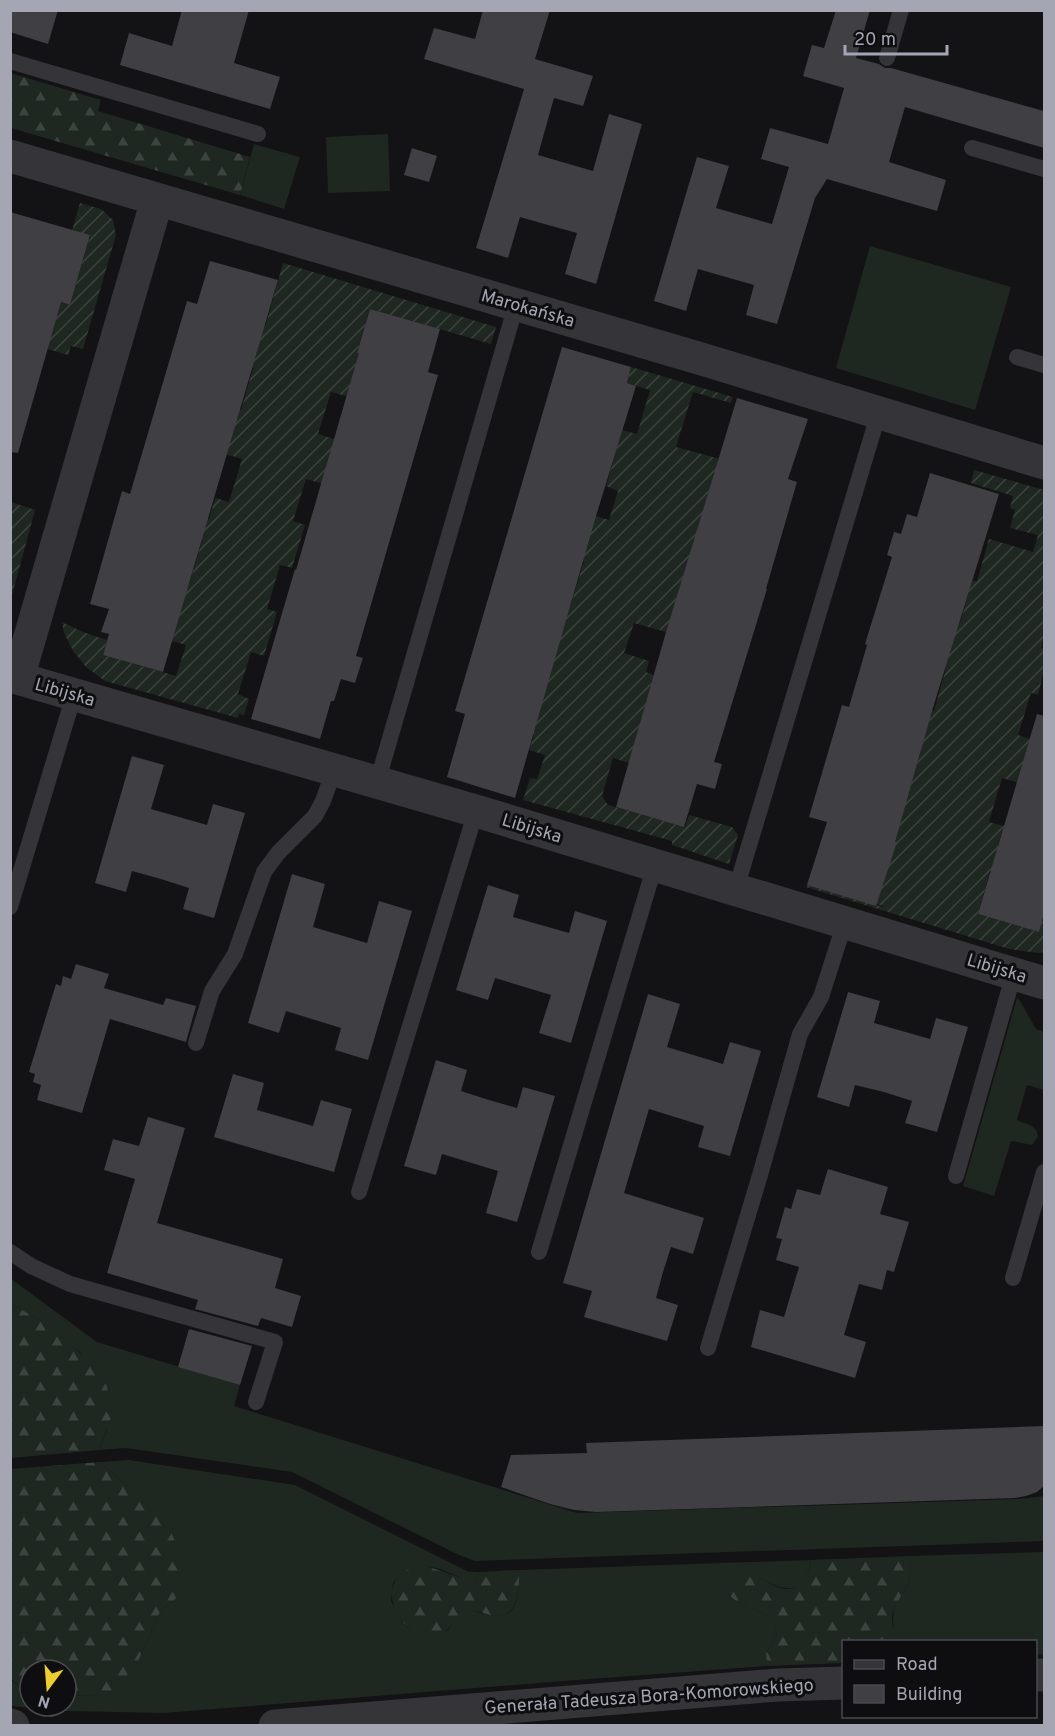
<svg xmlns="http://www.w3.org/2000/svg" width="1055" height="1736" viewBox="0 0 1055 1736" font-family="Overpass,sans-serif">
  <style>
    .grass { fill: #1f2721 }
    .forest { fill: url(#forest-firs) }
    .garden { fill: url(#garden-furrows) }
    .building { fill: #3f3f44 }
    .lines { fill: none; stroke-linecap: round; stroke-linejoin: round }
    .service { stroke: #343439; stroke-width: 16 }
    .minor { stroke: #343439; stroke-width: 33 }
    .tertiary { stroke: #343439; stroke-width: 33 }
    .labels { text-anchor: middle; stroke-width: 6; stroke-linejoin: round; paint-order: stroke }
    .street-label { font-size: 18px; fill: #a4a6b4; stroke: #0e0d0f }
  </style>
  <defs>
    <pattern id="forest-firs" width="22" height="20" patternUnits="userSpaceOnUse" patternTransform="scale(1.5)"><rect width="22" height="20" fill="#1f2721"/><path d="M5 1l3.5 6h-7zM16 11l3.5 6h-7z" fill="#3d433f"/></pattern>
    <pattern id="garden-furrows" width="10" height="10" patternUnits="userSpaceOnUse" patternTransform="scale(1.5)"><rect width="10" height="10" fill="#1f2721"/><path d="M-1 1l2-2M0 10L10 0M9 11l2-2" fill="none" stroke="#3d433f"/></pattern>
  </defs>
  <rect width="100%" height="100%" fill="#131214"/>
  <g class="grass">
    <path d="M388,134L390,191L328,193L326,137Z"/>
    <path d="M254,144L300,157L284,209L240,195Z"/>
    <path d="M870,246L1011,287L975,410L836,368Z"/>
    <path d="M1017,998L1019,999L1036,1029L1042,1031L1044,1036V1090L1027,1085L1017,1120L1032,1126L1037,1131L1038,1137L1032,1145L1011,1141L994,1196L963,1186Z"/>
    <path d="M10,1278L97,1342L240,1385L234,1406L577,1513L1018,1499L1044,1496V1541L475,1561L459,1555L292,1472L126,1448L99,1450L107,1430L81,1353L62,1339L52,1328L11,1303Z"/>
    <path d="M129,1460L295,1485L469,1572H480L475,1579H465L440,1569L425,1566L401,1574L393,1583L391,1601L403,1624L412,1631H447C451,1626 456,1616 462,1613C469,1609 477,1612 485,1614C519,1623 519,1597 519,1570L811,1560C806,1596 785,1592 759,1578L726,1593L735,1600L766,1615L774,1623L777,1634L766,1653L767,1666L577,1680L164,1713L66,1711L11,1706L10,1679L24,1690L30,1691V1706H66V1695L98,1696L139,1659L161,1610L174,1601L130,1489L100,1462Z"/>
    <path d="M1044,1552V1654L1036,1655V1642L897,1641C893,1626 890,1615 898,1600C901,1595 906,1590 908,1584C911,1575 910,1565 910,1556Z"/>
  </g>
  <g class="forest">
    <path d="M10,73L101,100L98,111L250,157L240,195L11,128Z"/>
    <path d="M11,1303L52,1328L98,1369L107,1387L111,1404V1418L99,1450L11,1458Z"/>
    <path d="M100,1462L166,1522L182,1556L183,1575L179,1592L174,1601L161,1610L139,1659L117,1688L98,1696L66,1695V1670H30V1691L24,1690L11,1679V1469Z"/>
    <path d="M910,1556C910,1565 911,1575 908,1584C903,1596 893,1604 892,1618C892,1626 896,1634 897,1641L844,1642L843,1663L767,1666L766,1653L777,1634L774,1623L766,1615L735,1600L725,1592L727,1582C732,1577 737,1574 744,1574C763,1574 780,1598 799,1585C807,1579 810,1570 811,1560Z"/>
    <path d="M425,1566C443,1570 457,1579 475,1579L480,1572L519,1570C519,1588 520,1617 495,1616C488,1615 480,1611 473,1611C449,1611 453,1643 423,1636C394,1628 376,1580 412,1568C416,1566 421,1567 425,1566Z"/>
  </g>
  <g class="garden">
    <path d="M80,203L101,209L113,220L116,235L83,349L71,346L68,355L11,338L42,297L70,305L90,236L69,241Z"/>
    <path d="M283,263L496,327L491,344L370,309L357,352L376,357L364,401L331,392L318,434L350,444L337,488L306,479L293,521L305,525L292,568L280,565L267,609L277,612L264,656L251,652L238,694L249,699L244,715L239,714L238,718L105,681L86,667L73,651L64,633L62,622L83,632L107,640L103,655L176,676L186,645L172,641L176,626L162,623L187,584H189L202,541L200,516L209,519L215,498L229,502L242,459L209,449L222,405L241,410L253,368L235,362L266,324Z"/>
    <path d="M631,367L733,397L731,403L693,392L676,447L720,459L666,632L634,623L624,653L649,661L646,672L654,675L641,719L659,725L629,763L613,758L602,796L608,805L685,827L689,815L732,827L738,835L729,864L672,845V841L523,800L530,778L537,779L545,755L529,750L534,735L514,729L571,604L584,561L566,555L579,511L609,520L618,491L606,486L622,430L637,434L650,390L627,383Z"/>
    <path d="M974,470L1044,490V634L1041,648L1044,649V670L1038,695L1031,693L1018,735L1044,744V753L1035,788L1002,778L989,822L1004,826L998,844L1008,875L990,871L978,914L1039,932L1042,921L1044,922V952L1038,953L1009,949L806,887L807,885L883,907V906L876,904L896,842L892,841L907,798L920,754L928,709L934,711L946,668L929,663L942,618L960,623L972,581H977L989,539L1033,552L1038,535L1010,528L1015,510L1010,508L1013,496L971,483Z"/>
    <path d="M11,502L35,510L11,599L10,502Z"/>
  </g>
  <g class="building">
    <path d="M10,10H58L48,44L10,32Z"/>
    <path d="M182,10H249L234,63L280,77L270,109L120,65L129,33L172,46Z"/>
    <path d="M483,10H550L535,59L593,76L583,106L554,98L538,155L593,171L609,114L642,124L596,284L565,274L577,233L548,225L520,217L508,258L476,248L524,89L424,59L434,28L475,39Z"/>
    <path d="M836,10H870L856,58L879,64L885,68H891L1044,111V148L905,107L889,162L946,180L937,211L827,179L815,198L777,324L746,315L754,285L698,269L686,311L654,301L697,157L729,166L716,208L772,224L789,167L761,159L770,128L828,144L844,88L803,76L812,45L824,48Z"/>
    <path d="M412,148L437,156L429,182L404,175Z"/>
    <path d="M10,212L90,235L70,305L61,302L18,453L10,452Z"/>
    <path d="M210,261L278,280L163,672L103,655L109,634L101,632L109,609L90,604L122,491L130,494L187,301L197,304Z"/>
    <path d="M370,309L440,329L428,372L438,375L356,656L363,658L355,683L341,679L334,701H331L320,739L251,719L295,569L296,570L359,353H357Z"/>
    <path d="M562,347L631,367L627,383L636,386L596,516L515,798L447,777L465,714L455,711Z"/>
    <path d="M737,398L808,419L788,479L797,482L766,589H767L714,762L722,764L715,789L697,784L684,827L616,807L666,632Z"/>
    <path d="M930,473L999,494L932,711L895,842H897L876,906L807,885L827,822L809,817L842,705L849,707L867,645L865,644L892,557L887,555L894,532L901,534L907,514L917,517Z"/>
    <path d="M1037,714L1044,716V914L1039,932L978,914Z"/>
    <path d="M132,756L164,765L151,809L207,825L213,804L245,813L214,918L183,909L189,888L161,879L132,871L126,892L95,883Z"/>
    <path d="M292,874L325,884L313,927L367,943L379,901L412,911L368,1060L335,1050L341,1028L286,1011L279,1033L248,1023Z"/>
    <path d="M488,885L519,895L513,917L569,933L575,911L607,921L571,1043L539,1033L551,995L495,978L488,1000L456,990Z"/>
    <path d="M76,964L109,974L104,988L163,1005L166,998L196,1006L186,1042L110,1019L82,1113L37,1100L41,1085L33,1082L35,1074L29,1072L56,984L61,986L63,976L71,979Z"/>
    <path d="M848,992L880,1001L874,1023L930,1039L936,1018L968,1027L937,1132L905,1123L912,1101L884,1092L855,1085L849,1107L817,1097Z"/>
    <path d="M648,994L680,1004L667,1047L723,1064L730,1042L761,1051L730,1156L698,1147L704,1126L649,1109L624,1193L704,1218L693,1254L671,1247L663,1272L656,1298L678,1305L667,1341L584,1317L592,1291L563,1283Z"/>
    <path d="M436,1060L467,1070L461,1091L489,1100L517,1108L523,1087L555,1096L517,1222L486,1213L498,1171L442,1154L436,1175L404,1166Z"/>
    <path d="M233,1074L264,1083L257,1110L313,1126L321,1100L352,1109L334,1172L214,1137Z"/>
    <path d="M148,1117L185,1128L157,1223L283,1259L275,1288L301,1296L292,1327L261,1318L258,1326L195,1309L198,1300L107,1273L135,1179L104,1170L113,1139L139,1146Z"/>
    <path d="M828,1169L888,1187L880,1214L909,1222L894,1272L887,1270L882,1290L859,1284L844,1335L866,1342L855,1378L751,1347L760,1310L784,1317L799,1267L776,1260L782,1239L776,1238L785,1207L791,1209L797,1189L820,1195Z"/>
    <path d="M189,1329L252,1346L240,1385L178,1367Z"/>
    <path d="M1044,1426V1486L1037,1492L1026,1496L1015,1498L596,1512L574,1510L550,1504L501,1487L511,1455L587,1453L586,1443Z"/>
  </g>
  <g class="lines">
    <g class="service">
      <path d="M887,58L901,10"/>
      <path d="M10,61L258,134"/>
      <path d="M972,148L1044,169"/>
      <path d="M1017,357L1044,365"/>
      <path d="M377,783L516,305"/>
      <path d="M736,889L879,412"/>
      <path d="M10,907L74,695"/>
      <path d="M196,1043L212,991L235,954L264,872L278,853L315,816L323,801L334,770"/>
      <path d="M956,1176L1014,973"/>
      <path d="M359,1192L476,811"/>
      <path d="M10,1252L31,1266L70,1284L275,1342L256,1402"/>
      <path d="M539,1252L655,865"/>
      <path d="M1013,1278L1044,1172"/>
      <path d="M708,1348L760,1175L800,1034L821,997L845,922"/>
    </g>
    <g class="minor">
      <path d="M10,156L705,360L1044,463"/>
      <path d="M10,676L476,811L1044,983"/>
      <path d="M18,678L157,200"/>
    </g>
    <g class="tertiary">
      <path d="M1036,1675H1044"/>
      <path d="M10,1725L13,1726"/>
      <path d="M275,1726L778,1685L844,1683"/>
    </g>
  </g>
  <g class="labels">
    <g class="street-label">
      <text transform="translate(528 308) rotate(16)" y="6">Marokańska</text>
      <text transform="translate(65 692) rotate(16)" y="6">Libijska</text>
      <text transform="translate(532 828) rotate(17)" y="6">Libijska</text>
      <text transform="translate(997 968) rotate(17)" y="6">Libijska</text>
      <text transform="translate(649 1696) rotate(-4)" y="6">Generała Tadeusza Bora-Komorowskiego</text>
    </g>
  </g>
  <rect width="1055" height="1736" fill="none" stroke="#a4a6b4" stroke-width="24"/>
  <rect x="842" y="1640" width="195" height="78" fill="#0e0d0f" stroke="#4a4a51" stroke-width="1.5"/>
  <rect x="854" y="1660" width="30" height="9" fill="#343439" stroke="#4a4a51" stroke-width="1.5"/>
  <text x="896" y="1670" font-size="18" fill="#a4a6b4">Road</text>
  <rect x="854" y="1685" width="30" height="18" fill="#3f3f44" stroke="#4a4a51" stroke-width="1.5"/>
  <text x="896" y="1700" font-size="18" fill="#a4a6b4">Building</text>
  <g transform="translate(48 1688) rotate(196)"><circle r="28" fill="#0e0d0f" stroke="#4a4a51" stroke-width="1.5"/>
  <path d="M0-4.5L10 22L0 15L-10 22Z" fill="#edce32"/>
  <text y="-9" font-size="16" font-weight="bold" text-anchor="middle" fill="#a4a6b4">N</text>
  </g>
  <path d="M845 45v9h102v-9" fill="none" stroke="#a4a6b4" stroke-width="3"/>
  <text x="854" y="45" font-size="18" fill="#a4a6b4" stroke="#0e0d0f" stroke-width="4.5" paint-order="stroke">20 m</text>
</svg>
